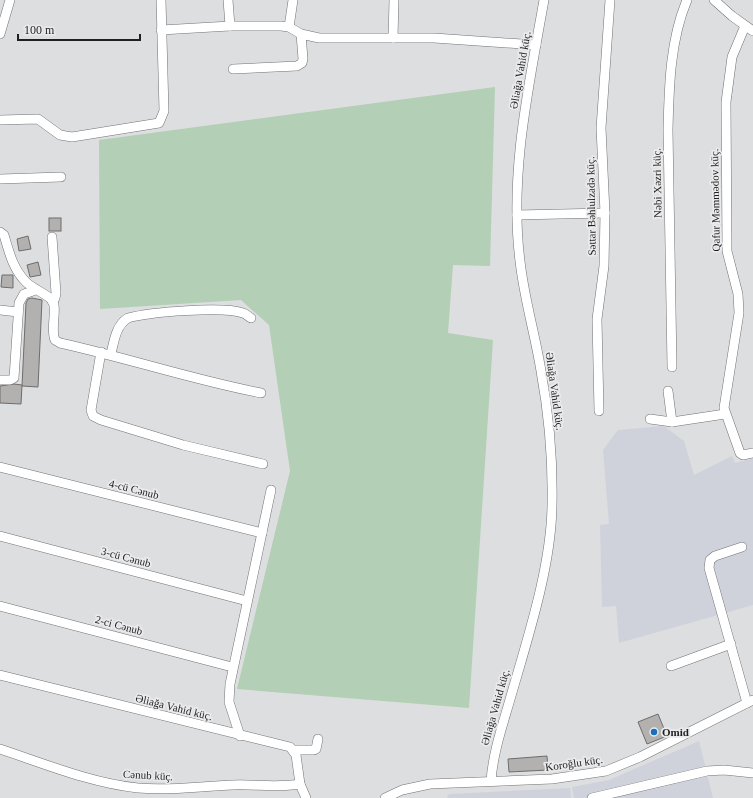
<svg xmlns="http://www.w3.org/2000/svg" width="753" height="798" viewBox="0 0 753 798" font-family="Georgia,serif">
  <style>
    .built { fill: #cfd2db }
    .green { fill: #b3cfb5 }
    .building { fill: #b3b1b0; stroke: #6e6d6c }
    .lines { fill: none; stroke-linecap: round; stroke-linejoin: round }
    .minor-casing { stroke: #717274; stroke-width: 10 }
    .minor { stroke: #fff; stroke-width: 9 }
    .poi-dot { fill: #1c6dbb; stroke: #ebebed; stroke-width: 1.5 }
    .labels { text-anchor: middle; stroke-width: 3.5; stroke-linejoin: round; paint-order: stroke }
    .street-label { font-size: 11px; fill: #1f1f1f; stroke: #ebebed }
    .poi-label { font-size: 11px; font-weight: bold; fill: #1f1f1f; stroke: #ebebed; text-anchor: start }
  </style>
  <rect width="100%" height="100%" fill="#dddee0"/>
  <g class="built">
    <path d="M664,426L684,441L694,475L732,456L735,463L753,458V605L619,643L616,606L602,607L600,525L609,524L603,450L618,430Z"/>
    <path d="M699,741L713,798H574L572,787L609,780Z"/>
    <path d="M570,788L571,798H447L449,794Z"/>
  </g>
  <path class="green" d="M495,87L490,266L453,265L448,333L493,340L469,708L237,689L290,471L269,325L241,300L100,309L99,140Z"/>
  <g class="building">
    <rect x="49" y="218" width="12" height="13"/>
    <path d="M28,236L31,249L19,251L17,239Z"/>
    <path d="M38,262L41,275L30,277L27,265Z"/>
    <path d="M2,275H13V288L1,287Z"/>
    <path d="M32,298L42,300L38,387L22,386L26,303L28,299Z"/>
    <path d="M14,384L22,385L21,404L0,403V386Z"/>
    <path d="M658,714L667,736L647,744L638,722Z"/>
    <path d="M547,756L548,770L509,772L508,759Z"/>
  </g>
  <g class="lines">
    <g class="minor-casing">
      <g id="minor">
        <path d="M228,0L230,26"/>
        <path d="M714,0L732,16L753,31"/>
        <path d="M745,26L732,57L726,102L727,251L738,294L739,313L724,408L740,453L743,455L753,453"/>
        <path d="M289,27L293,0"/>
        <path d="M161,30L230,26H281L289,27L301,34L319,38H434L536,45"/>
        <path d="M0,34L10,0"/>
        <path d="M393,38L394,0"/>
        <path d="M233,69L297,66L302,63L303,59L301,34"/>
        <path d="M0,120L38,119L60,135L72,137L159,123L164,111L161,0"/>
        <path d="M0,179L61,177"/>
        <path d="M517,215L605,213"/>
        <path d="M0,232L4,235C9,252 13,269 26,282C33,289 45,293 52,300C58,308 50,329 55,340L60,343C128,358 193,380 261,393"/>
        <path d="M52,237L56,293L55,298L52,301"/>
        <path d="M0,310L18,312"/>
        <path d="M101,352L91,410L93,416L101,420L183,445L263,464"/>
        <path d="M111,354C114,341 116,325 128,318C150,312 223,306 243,313C246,314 249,317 251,318"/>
        <path d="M672,367L668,130C669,87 670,40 687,0"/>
        <path d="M0,380H10L14,378L19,303L24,294L33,291"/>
        <path d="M668,391L672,422"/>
        <path d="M599,411L597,319L604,266L605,213L601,128L610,0"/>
        <path d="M650,419L672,422L725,414"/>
        <path d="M0,467L262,533"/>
        <path d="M0,536L247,601"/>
        <path d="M742,547L715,556L710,560L709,568L747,703"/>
        <path d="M0,606L232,667"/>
        <path d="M671,666L731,644"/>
        <path d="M0,675L290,747L296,755L300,784L306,798"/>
        <path d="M240,736L229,702L230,684L271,490"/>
        <path d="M0,749C45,764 91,783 138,788C170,791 201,786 233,785C255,784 277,788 300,784"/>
        <path d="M294,750H314L316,749L318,739"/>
        <path d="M491,781C493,752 503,724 511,696C528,637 551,567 552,506C553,461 549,415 541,371C535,334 524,298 520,261C509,174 529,85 544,0"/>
        <path d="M385,798L402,790L430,784L552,779L606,771L640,757L753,700"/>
        <path d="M592,798L707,771L724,770L753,773"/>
      </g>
    </g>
    <use href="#minor" class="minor"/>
  </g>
  <circle class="poi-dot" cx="654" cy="732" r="4"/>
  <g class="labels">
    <g class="street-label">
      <text transform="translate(520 70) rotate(-80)" y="4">Əliağa Vahid küç.</text>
      <text transform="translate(657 183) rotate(-91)" y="4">Nəbi Xəzri küç.</text>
      <text transform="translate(715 200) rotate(-91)" y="4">Qafur Məmmədov küç.</text>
      <text transform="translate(591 206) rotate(-91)" y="4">Səttar Bəhlulzadə küç.</text>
      <text transform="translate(555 391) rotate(82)" y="4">Əliağa Vahid küç.</text>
      <text transform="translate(134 489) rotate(14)" y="4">4-cü Cənub</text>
      <text transform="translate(126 557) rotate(15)" y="4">3-cü Cənub</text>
      <text transform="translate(119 625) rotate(15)" y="4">2-ci Cənub</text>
      <text transform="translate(174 707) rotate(14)" y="4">Əliağa Vahid küç.</text>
      <text transform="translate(495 707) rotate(-74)" y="4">Əliağa Vahid küç.</text>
      <text transform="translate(574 763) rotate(-8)" y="4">Koroğlu küç.</text>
      <text transform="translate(148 775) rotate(3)" y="4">Cənub küç.</text>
    </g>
    <g class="poi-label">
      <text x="662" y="736">Omid</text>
    </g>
  </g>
  <path d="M18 34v6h122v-6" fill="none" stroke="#1f1f1f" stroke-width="2"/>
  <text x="24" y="34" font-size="12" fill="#1f1f1f" stroke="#ebebed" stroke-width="3" paint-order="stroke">100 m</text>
</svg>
